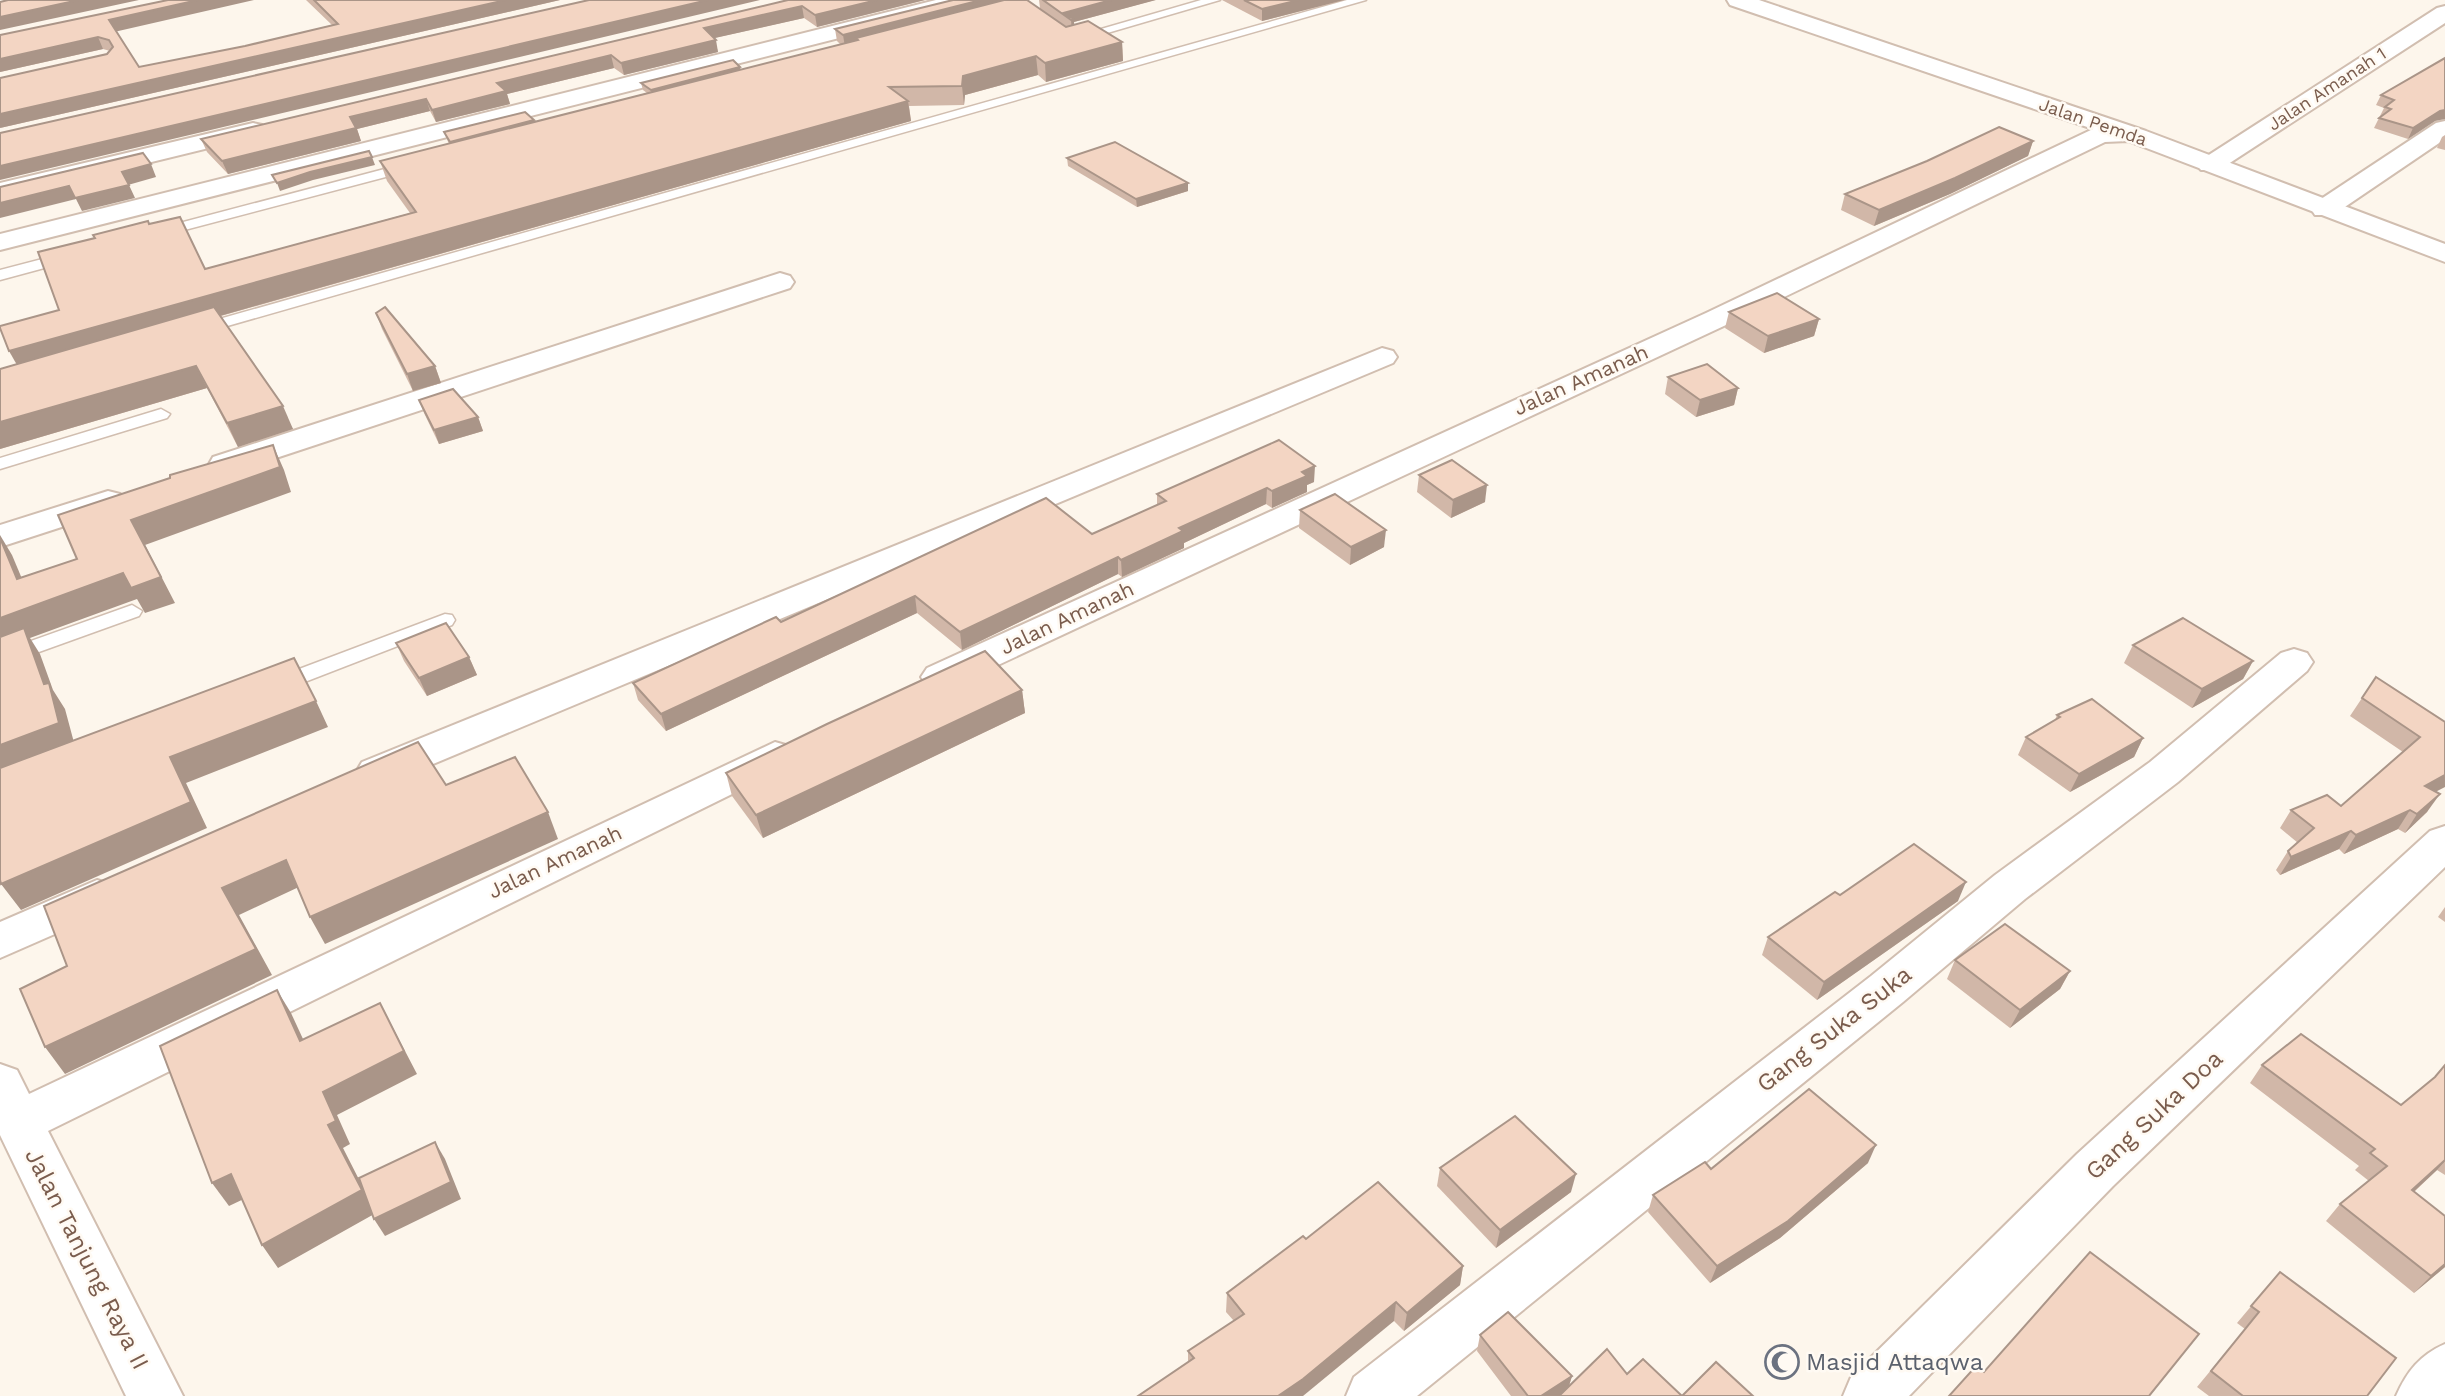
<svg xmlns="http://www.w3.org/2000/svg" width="2445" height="1396" viewBox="0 0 2445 1396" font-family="'Work Sans',sans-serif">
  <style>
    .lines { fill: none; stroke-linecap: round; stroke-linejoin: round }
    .service-casing { stroke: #d1beb0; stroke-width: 3 }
    .minor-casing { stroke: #d1beb0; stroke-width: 4 }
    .tertiary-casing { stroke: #d1beb0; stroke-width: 4 }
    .service { fill: #fff; fill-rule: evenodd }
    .minor { fill: #fff; fill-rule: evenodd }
    .tertiary { fill: #fff; fill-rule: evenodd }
    .wall { fill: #d1b7a8 }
    .shaded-wall { fill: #aa9588 }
    .building { fill: #f3d5c3; stroke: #aa9588; stroke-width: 2 }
    .labels { text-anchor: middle; stroke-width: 5; stroke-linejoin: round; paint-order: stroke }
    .far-street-label { font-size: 18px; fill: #7a5c4d; stroke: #fffaf3 }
    .street-label { font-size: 21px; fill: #7a5c4d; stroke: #fffaf3 }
    .near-street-label { font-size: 24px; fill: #7a5c4d; stroke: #fffaf3 }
    .near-worship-label { font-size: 24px; fill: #5b616d; stroke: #fffaf3; text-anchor: start }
  </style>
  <rect width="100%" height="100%" fill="#fdf6ec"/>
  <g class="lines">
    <g class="service-casing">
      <g id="service">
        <path d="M1201,0H1220L1080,41L1070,38Z"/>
        <path d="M1347,0H1366L203,333L197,335L189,330L191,327Z"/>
        <path d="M411,162L418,166L416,169L158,237L151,233L153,230Z"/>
        <path d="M69,252L77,257L74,260L0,280V270Z"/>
        <path d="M161,409L170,414L167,418L0,469V458Z"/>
        <path d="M132,605L142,611L139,616L0,666V652Z"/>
        <path d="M445,614L452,615L455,620L452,625L284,690L277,692L267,685L270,680Z"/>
      </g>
    </g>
    <g class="minor-casing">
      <g id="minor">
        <path d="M936,0H973L970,5L0,250V234Z"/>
        <path d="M2445,6V23L2219,170H2201L2197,165L2201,160L2437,8Z"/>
        <path d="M2445,121V139L2333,215H2315L2311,209L2315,203L2436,123Z"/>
        <path d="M253,123L262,125L265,130L262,135L0,199V183Z"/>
        <path d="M780,273L790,276L794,282L790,288L237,471L225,474L213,471L209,464L213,457Z"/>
        <path d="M1382,348L1393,351L1397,357L1393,363L390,782L376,786L362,782L356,772L362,762Z"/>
        <path d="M108,491L120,494L125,501L120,508L0,547V525Z"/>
        <path d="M2294,649L2307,653L2313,662L2307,671L2178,782L2025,899L1903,1002L1417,1396H1346L1354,1377L1871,976L1995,875L2150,762L2281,653Z"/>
        <path d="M2445,826V867L2113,1186L1909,1396H1843L1851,1377L2077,1154L2430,831Z"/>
        <path d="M97,880L112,885L119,897L112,909L0,958V922Z"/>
        <path d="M2445,1344V1396H2396C2407,1371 2420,1355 2445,1344Z"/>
      </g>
    </g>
    <g class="tertiary-casing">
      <g id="tertiary">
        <path d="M1727,0H1759L2146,131L2445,244V262L2128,141L2105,142L1726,325L953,686L940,690L927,686L921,677L927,668L1706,313L2093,129L1730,5Z"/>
        <path d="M775,742L789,746L795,756L789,766L48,1131L183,1396H126L0,1135V1064L17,1070L29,1094Z"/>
      </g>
    </g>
    <use href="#service" class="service"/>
    <use href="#minor" class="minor"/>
    <use href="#tertiary" class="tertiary"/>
  </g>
  <g class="wall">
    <path d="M306,0H560L0,128L107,54L110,51L103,49L0,72V35L116,31L139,67L245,46L332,25Z"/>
    <path d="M788,0H925L817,27L804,18L714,38L718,52L624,75L614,68L507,94L510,104L436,122L430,111L357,129L361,141L228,174L207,152L201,139Z"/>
    <path d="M1039,0H1155L1074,22V25L1122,42L1123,61L1046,82L1038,75L965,95L964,105L909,106L911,121L221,316L293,429L238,447L207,388L0,449V369L17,365L59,310L149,224L205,269L410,213L387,181L380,161L449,144L444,132L534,120V122L647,93L643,90L641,83L741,70L841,45L837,41L835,29L1040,8Z"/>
    <path d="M1222,0H1344L1262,21Z"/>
    <path d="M2445,58L2435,121L2408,139L2374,128L2384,108L2376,105L2381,95Z"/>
    <path d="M2445,135V150L2437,148L2442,137Z"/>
    <path d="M2033,141L2028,156L1950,194L1874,226L1841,210L1845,194Z"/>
    <path d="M1067,158L1188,183V191L1137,207L1068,166Z"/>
    <path d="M1729,312L1819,319L1814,336L1764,353L1725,328Z"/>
    <path d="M376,313L435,366L441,383L413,391L382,329Z"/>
    <path d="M1668,377L1738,388L1734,405L1696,417L1665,394Z"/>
    <path d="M419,400L478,417L483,431L439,444L424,413Z"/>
    <path d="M1419,475L1485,502L1451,518L1417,492Z"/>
    <path d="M1314,482L1307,485V492L1272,508L1266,504L1184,543V548L1122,577L1118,574L962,650L917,613L666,731L638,700L633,683L781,622L1092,534L1157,505V494Z"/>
    <path d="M1300,510L1384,547L1350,565L1299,528Z"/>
    <path d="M396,643L469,657L477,675L427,696L404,661Z"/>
    <path d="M2133,645L2253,661L2243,679L2192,708L2124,663Z"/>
    <path d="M1022,690L1025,713L763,838L732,796L726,773Z"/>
    <path d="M2362,698L2445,722L2436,792L2427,812L2405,833L2398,829L2344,854L2339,849L2280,875L2276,870L2288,851L2298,843L2280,828L2291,810L2341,806L2403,752L2350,716Z"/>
    <path d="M2057,715L2143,738L2134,757L2070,792L2018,755L2026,737L2055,720Z"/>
    <path d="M1840,895L1958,901L1817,1000L1762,955L1768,937Z"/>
    <path d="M2445,907V922L2438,917Z"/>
    <path d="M1955,960L2070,971L2060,989L2010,1028L1947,979Z"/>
    <path d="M2445,1064V1175L2437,1170L2414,1192L2445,1267L2414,1293L2326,1221L2340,1204L2369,1181L2355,1170L2359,1166L2250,1083L2262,1065L2401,1105L2434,1078Z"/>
    <path d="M1868,1163L1780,1238L1710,1283L1648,1212L1653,1195Z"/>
    <path d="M1440,1168L1571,1192L1496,1248L1437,1186Z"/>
    <path d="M1306,1239L1463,1266L1460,1285L1404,1331L1394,1321L1188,1362V1351L1234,1321L1226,1312L1227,1293Z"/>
    <path d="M2280,1272L2367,1396H2209L2197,1387L2245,1329L2237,1323Z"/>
    <path d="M1480,1335L1572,1376L1569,1386L1627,1374L1682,1396H1753H1511L1477,1351Z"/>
  </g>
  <g class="shaded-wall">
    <path d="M79,0H139L0,30V17Z"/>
    <path d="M198,0H254L114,32L109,20Z"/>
    <path d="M506,0H560L0,128V114Z"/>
    <path d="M708,0H760L0,180V166Z"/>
    <path d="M877,0H925L817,27L815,15Z"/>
    <path d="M981,0H1028L858,40L856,38L857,44L845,47L843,35Z"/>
    <path d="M1111,0H1156L1074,22L1075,31L1072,32L1071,20L1063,13Z"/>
    <path d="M1299,0H1344L1262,21V9Z"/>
    <path d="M802,6L804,18L706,40L704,28Z"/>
    <path d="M98,37L103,49L0,72V59Z"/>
    <path d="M716,40L718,52L624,75L621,63Z"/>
    <path d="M1122,42L1123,61L1046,82L1045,63Z"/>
    <path d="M611,55L614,68L507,94L510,104L436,122L432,110L497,83Z"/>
    <path d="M1036,56L1038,75L965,95L964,105L962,86L963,76Z"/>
    <path d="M740,67L742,74L653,98L651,90Z"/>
    <path d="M426,99L430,111L357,129L361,141L228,174L222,161L350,117Z"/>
    <path d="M908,101L911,121L21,372L9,351Z"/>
    <path d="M2445,110V119L2435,121L2408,139L2413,128L2440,111Z"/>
    <path d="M534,120L536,128L452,150L450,142Z"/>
    <path d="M2033,141L2028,156L1950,194L1874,226L1879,210Z"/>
    <path d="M372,157L375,165L313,180L280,191L277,183L310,172Z"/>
    <path d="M151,164L156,177L128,185L122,172Z"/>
    <path d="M1188,183V191L1137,207L1136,199Z"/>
    <path d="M129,185L135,198L82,211L76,199L0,218V203L69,186Z"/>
    <path d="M1819,319L1814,336L1764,353L1768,336Z"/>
    <path d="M196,366L207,388L0,449V422Z"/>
    <path d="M435,366L441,383L413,391L407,374Z"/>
    <path d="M1738,388L1734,405L1696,417L1700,400Z"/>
    <path d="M283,406L293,429L238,447L227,423Z"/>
    <path d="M478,417L483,431L439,444L434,430Z"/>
    <path d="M273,445L284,470L291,492L145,545L175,603L145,613L137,599L30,638L40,654L53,690L65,709L76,750L0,778V618L131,520Z"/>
    <path d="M1315,466L1314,482L1307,485V492L1272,508V491L1302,472Z"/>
    <path d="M1487,485L1485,502L1451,518L1453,500Z"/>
    <path d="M1267,488L1266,504L1184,543V548L1122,577L1121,560L1179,528Z"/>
    <path d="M1386,530L1384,547L1350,565L1351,547Z"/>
    <path d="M0,535L12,555L33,605L17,579L0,538Z"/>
    <path d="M1118,557V574L962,650L960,632Z"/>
    <path d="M915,596L917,613L666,731L661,714Z"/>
    <path d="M469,657L477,675L427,696L419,678Z"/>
    <path d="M2253,661L2243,679L2192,708L2202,689Z"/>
    <path d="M1022,690L1025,713L763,838L756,815Z"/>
    <path d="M316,701L328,727L186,783L207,828L21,910L1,884L170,757Z"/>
    <path d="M2143,738L2134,757L2070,792L2079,774Z"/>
    <path d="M2445,775V787L2412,804L2425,786Z"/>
    <path d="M2440,794L2427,812L2405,833L2417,814Z"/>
    <path d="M2410,810L2398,829L2344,854L2356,835Z"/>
    <path d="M548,812L558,839L325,944L310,917Z"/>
    <path d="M2351,831L2339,849L2280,875L2291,857Z"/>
    <path d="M286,860L301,886L239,915L272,975L65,1074L45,1047L222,888Z"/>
    <path d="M1966,882L1958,901L1817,1000L1824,982Z"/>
    <path d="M2070,971L2060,989L2010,1028L2020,1010Z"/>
    <path d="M277,990L291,1013L315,1065L300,1041Z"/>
    <path d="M380,1003L417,1074L337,1115L350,1144L343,1148L376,1213L278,1268L262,1245L323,1092Z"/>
    <path d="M435,1142L445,1159L461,1199L385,1236L374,1219Z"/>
    <path d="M1876,1145L1868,1163L1780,1238L1710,1283L1717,1266Z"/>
    <path d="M2445,1160V1161L2437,1170L2396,1208L2412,1190Z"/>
    <path d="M231,1174L248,1197L229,1206L212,1183Z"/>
    <path d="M1576,1174L1571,1192L1496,1248L1500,1230Z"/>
    <path d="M2445,1264V1267L2414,1293L2431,1276Z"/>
    <path d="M1463,1266L1460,1285L1404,1331L1407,1313Z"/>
    <path d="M1396,1302L1394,1321L1303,1396H1278Z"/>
    <path d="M1572,1376L1567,1392L1559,1396H1541Z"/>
  </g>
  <g class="building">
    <path d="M8,0H79L0,17V2Z"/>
    <path d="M168,0H198L109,20L139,67L245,46L338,24L314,0H506L0,114V78L107,54L113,47L109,40L98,37L0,59V35Z"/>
    <path d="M589,0H708L0,166V133Z"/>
    <path d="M788,0H877L815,15L802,6L704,28L716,40L621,63L611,55L497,83L506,91L432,110L426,99L350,117L356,128L222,161L201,139Z"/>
    <path d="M953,0H981L843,35L835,29Z"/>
    <path d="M1004,0H1027L1066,27L1088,21L1122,42L1045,63L1036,56L963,76L962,86L889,87L908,101L9,351L0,328V326L59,310L38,252L95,238L93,235L148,221L149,224L180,217L205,269L416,212L380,161L858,40L856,38Z"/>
    <path d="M1043,0H1111L1063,13L1074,19L1071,20Z"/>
    <path d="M1244,0H1299L1262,9Z"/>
    <path d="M2445,58V110L2440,111L2413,128L2379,118L2391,109L2385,107L2394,100L2381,95Z"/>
    <path d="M733,60L740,67L651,90L641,83Z"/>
    <path d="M525,112L534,120L450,142L444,132Z"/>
    <path d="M1999,127L2033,141L1955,178L1879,210L1845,194L1927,161Z"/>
    <path d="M1115,142L1188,183L1136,199L1067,158Z"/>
    <path d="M369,151L372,157L310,172L277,183L272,175Z"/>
    <path d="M143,153L151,164L122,172L129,185L75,198L69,186L0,203V187Z"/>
    <path d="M1777,293L1819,319L1768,336L1729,312Z"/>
    <path d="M214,307L283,406L227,423L196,366L0,422V369Z"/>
    <path d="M385,307L435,366L407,374L376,313Z"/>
    <path d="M1707,364L1738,388L1700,400L1668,377Z"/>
    <path d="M453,389L478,417L434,430L419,400Z"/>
    <path d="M1279,440L1315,466L1302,472L1307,476L1272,491L1267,488L1179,528L1183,531L1121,560L1118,557L960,632L915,596L661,714L633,683L776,617L781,622L1046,498L1092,534L1166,501L1157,494Z"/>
    <path d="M273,445L280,467L131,520L161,577L131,588L123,573L0,618V538L17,579L77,559L58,515L170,478V475Z"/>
    <path d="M1452,460L1487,485L1453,500L1419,475Z"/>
    <path d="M1335,494L1386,530L1351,547L1300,510Z"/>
    <path d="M2183,618L2253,661L2202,689L2133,645Z"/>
    <path d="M446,623L469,657L419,678L396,643Z"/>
    <path d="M24,628L44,684L49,683L59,723L0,745V637Z"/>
    <path d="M985,651L1022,690L756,815L726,773L827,724Z"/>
    <path d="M294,658L316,701L170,757L191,802L1,884L0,880V768Z"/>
    <path d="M2376,677L2445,722V775L2425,786L2440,794L2417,814L2410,810L2356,835L2351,831L2291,857L2288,851L2314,828L2291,810L2327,795L2341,806L2420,737L2362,698Z"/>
    <path d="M2092,699L2143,738L2079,774L2026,737L2060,717L2057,715Z"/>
    <path d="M418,742L446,785L515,757L548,812L310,917L286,860L222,888L256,949L45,1047L20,989L67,966L44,906Z"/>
    <path d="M1914,844L1966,882L1824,982L1768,937L1835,892L1840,895Z"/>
    <path d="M2005,924L2070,971L2020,1010L1955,960Z"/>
    <path d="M277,990L300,1041L380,1003L404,1051L323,1092L336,1121L328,1125L362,1190L262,1245L231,1174L212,1183L160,1046Z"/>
    <path d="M2301,1034L2401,1105L2435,1077L2445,1065V1160L2412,1190L2445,1216V1264L2431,1276L2340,1204L2387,1166L2370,1153L2375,1149L2262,1065Z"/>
    <path d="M1809,1089L1876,1145L1788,1221L1717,1266L1653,1195L1705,1162L1711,1169Z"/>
    <path d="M1515,1116L1576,1174L1500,1230L1440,1168Z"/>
    <path d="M435,1142L451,1182L374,1219L359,1178Z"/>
    <path d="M1378,1182L1463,1266L1407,1313L1396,1302L1303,1379L1278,1396H1138L1194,1358L1188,1351L1244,1314L1227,1293L1303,1236L1306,1239Z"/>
    <path d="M2090,1252L2199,1334L2149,1396H1949L1976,1366L1984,1372Z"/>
    <path d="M2280,1272L2396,1358L2367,1396H2243L2211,1371L2259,1312L2251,1306Z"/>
    <path d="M1508,1312L1572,1376L1541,1396H1528L1480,1335Z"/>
    <path d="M1607,1349L1627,1374L1643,1359L1682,1396L1716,1362L1753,1396H1560V1395Z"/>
  </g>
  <defs>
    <g id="mosque-ring" transform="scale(1.75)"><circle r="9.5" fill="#fffaf3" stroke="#6b7280" stroke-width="1.5"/><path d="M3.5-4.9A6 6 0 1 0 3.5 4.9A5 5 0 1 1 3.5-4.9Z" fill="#6b7280"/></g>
  </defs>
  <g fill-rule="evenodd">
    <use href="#mosque-ring" x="1782" y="1362"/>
  </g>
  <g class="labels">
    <g class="far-street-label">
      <text transform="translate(2327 89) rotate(-33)" y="6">Jalan Amanah 1</text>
      <text transform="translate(2093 122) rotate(19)" y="6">Jalan Pemda</text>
    </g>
    <g class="street-label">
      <text transform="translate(1581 380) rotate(-24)" y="7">Jalan Amanah</text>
      <text transform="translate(1067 618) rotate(-25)" y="7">Jalan Amanah</text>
      <text transform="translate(555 862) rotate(-25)" y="7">Jalan Amanah</text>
    </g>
    <g class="near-street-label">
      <text transform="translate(1834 1029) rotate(-38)" y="8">Gang Suka Suka</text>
      <text transform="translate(2154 1115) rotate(-43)" y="8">Gang Suka Doa</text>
      <text transform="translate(87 1259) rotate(63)" y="8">Jalan Tanjung Raya II</text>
    </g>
    <g class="near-worship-label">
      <text x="1806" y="1370">Masjid Attaqwa</text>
    </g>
  </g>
</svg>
